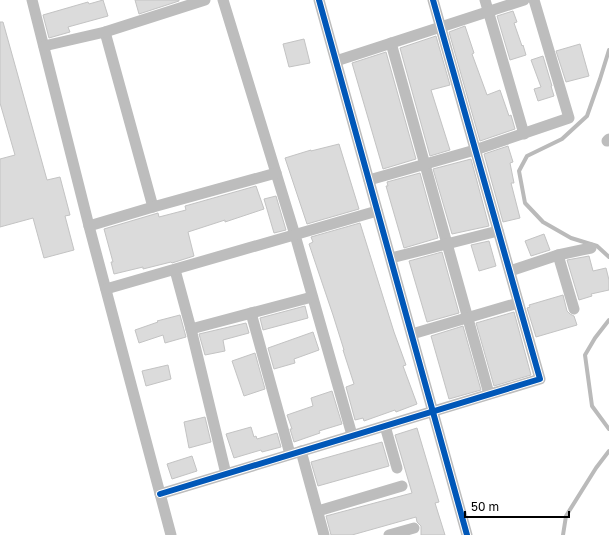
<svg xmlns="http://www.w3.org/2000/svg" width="609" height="535" viewBox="0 0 609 535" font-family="'Golos Text',sans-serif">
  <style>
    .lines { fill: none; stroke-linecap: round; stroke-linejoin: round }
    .stream { stroke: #bababa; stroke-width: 4 }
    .building { fill: #dbdbdb; stroke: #c3c3c3 }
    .street { stroke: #bdbdbd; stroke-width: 11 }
    .cycleway-casing { stroke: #fff; stroke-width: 8 }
    .cycleway { stroke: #0057b8; stroke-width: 6 }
  </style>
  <rect width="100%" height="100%" fill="#fff"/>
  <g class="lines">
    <g class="stream">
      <path d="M609,50L600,79L587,116L562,139L527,156L519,171L525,203L543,222L571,238L597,246L609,257"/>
      <path d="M609,320L595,338L585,355L592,406L609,429"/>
      <path d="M563,535L566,516L596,468L609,451"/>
    </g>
  </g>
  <g class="building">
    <path d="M103,0L108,16L68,27L70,32L49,38L43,15L88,2L89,4Z"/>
    <path d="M135,0H179V1L139,14Z"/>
    <path d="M513,11L517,22L514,23L522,46L523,45L526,55L510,60L497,16Z"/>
    <path d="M0,22H3L47,180L60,177L70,215L65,216L74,250L44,258L33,218L0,227V159L15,155L0,103Z"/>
    <path d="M465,26L474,53L472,54L487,95L500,90L509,116L511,115L515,129L480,141L449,32Z"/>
    <path d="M436,36L450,85L431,90L450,150L430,156L400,48Z"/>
    <path d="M304,39L310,63L289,67L283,44Z"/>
    <path d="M580,44L589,76L566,82L556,51Z"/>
    <path d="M386,52L416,159L383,169L352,63Z"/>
    <path d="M543,56L552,86H551L554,96L538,101L534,89L541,87L531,60Z"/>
    <path d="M339,144L359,209L307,224L285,158L311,150V151Z"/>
    <path d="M508,146L513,162L510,163L514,183H511L520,218L503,222L484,154Z"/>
    <path d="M471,159L489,226L452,234L433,169Z"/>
    <path d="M420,173L438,238L404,248L386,186H388L387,182Z"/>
    <path d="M256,186L264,209L225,222V220L188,232L194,256L172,263L171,262L143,269V267L114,274L111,262H113L104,229L158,213L159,217L186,210L185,206Z"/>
    <path d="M276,196L286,230L274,233L264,199Z"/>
    <path d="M360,223L394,332L406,365L403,366L417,404L396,412L395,410L364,421L363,418L355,420L346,387L354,384L343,350H344L333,315L309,244L313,242L311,237Z"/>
    <path d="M544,234L550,250L531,256L525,241Z"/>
    <path d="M489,241L496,266L479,271L471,245Z"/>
    <path d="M442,252L459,313L427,322L409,261Z"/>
    <path d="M589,256L593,271L606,268L609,280V290L591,294L592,296L579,300L567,260Z"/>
    <path d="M563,295L567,311L570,314L574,316L577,325L536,337L527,308L530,307L529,305Z"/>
    <path d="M305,306L308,318L263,330L260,318Z"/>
    <path d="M514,312L531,375L494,386L476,323Z"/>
    <path d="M180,315L186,337L165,343L163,335L139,343L135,330L158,322L157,321Z"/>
    <path d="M246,323L249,333L223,340L225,351L205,355L199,334Z"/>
    <path d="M463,326L481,390L449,399L431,336Z"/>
    <path d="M313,332L319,350L294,359L295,363L274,369L268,348Z"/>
    <path d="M255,353L265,389L244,396L232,361Z"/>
    <path d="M168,365L171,379L146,386L142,371Z"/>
    <path d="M332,391L342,424L319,431L320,433L294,442L290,429H292L287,415L313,406L311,398Z"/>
    <path d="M205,417L211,442L189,448L184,422Z"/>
    <path d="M251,427L254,437L256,436L257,439L277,433L281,447L262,452L261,450L234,458L226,434Z"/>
    <path d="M417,428L439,502L435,503L445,535H421V526L417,522L416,517L352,535H331L326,516L412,493L395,435Z"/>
    <path d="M382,442L389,466L318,486L311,462Z"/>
    <path d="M192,456L197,471L172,479L167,464Z"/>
  </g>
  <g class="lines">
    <g class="street">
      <path d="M32,0L89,226L171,535"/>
      <path d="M223,0L295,235L352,435"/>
      <path d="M319,0L467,535"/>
      <path d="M485,0L524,134"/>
      <path d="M105,32L153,207"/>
      <path d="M391,43L489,394"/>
      <path d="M44,46L105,32L205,0"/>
      <path d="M336,61L524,0"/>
      <path d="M607,141L609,139"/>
      <path d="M369,180L475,150L569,118L534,0"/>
      <path d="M89,226L153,207L276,173"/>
      <path d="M558,255L574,309"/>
      <path d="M391,258L498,231"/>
      <path d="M175,270L191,329L226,474"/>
      <path d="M510,271L558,255L591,248"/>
      <path d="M106,289L377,211"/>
      <path d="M251,313L290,454"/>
      <path d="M191,329L312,297"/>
      <path d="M412,334L518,303"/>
      <path d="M385,426L397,468"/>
      <path d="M301,451L324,535"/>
      <path d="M160,494L540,379L433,0"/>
      <path d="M318,511L402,486"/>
      <path d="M389,535L414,528"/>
    </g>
    <g class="cycleway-casing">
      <g id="cycleway">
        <path d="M319,0L467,535"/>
        <path d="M160,494L540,379L433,0"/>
      </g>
    </g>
    <use href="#cycleway" class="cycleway"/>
  </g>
  <path d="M465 511v6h104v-6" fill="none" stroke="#000000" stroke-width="2"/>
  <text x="471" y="511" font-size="12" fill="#000000" stroke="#ffffff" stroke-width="3" paint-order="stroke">50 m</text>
</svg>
